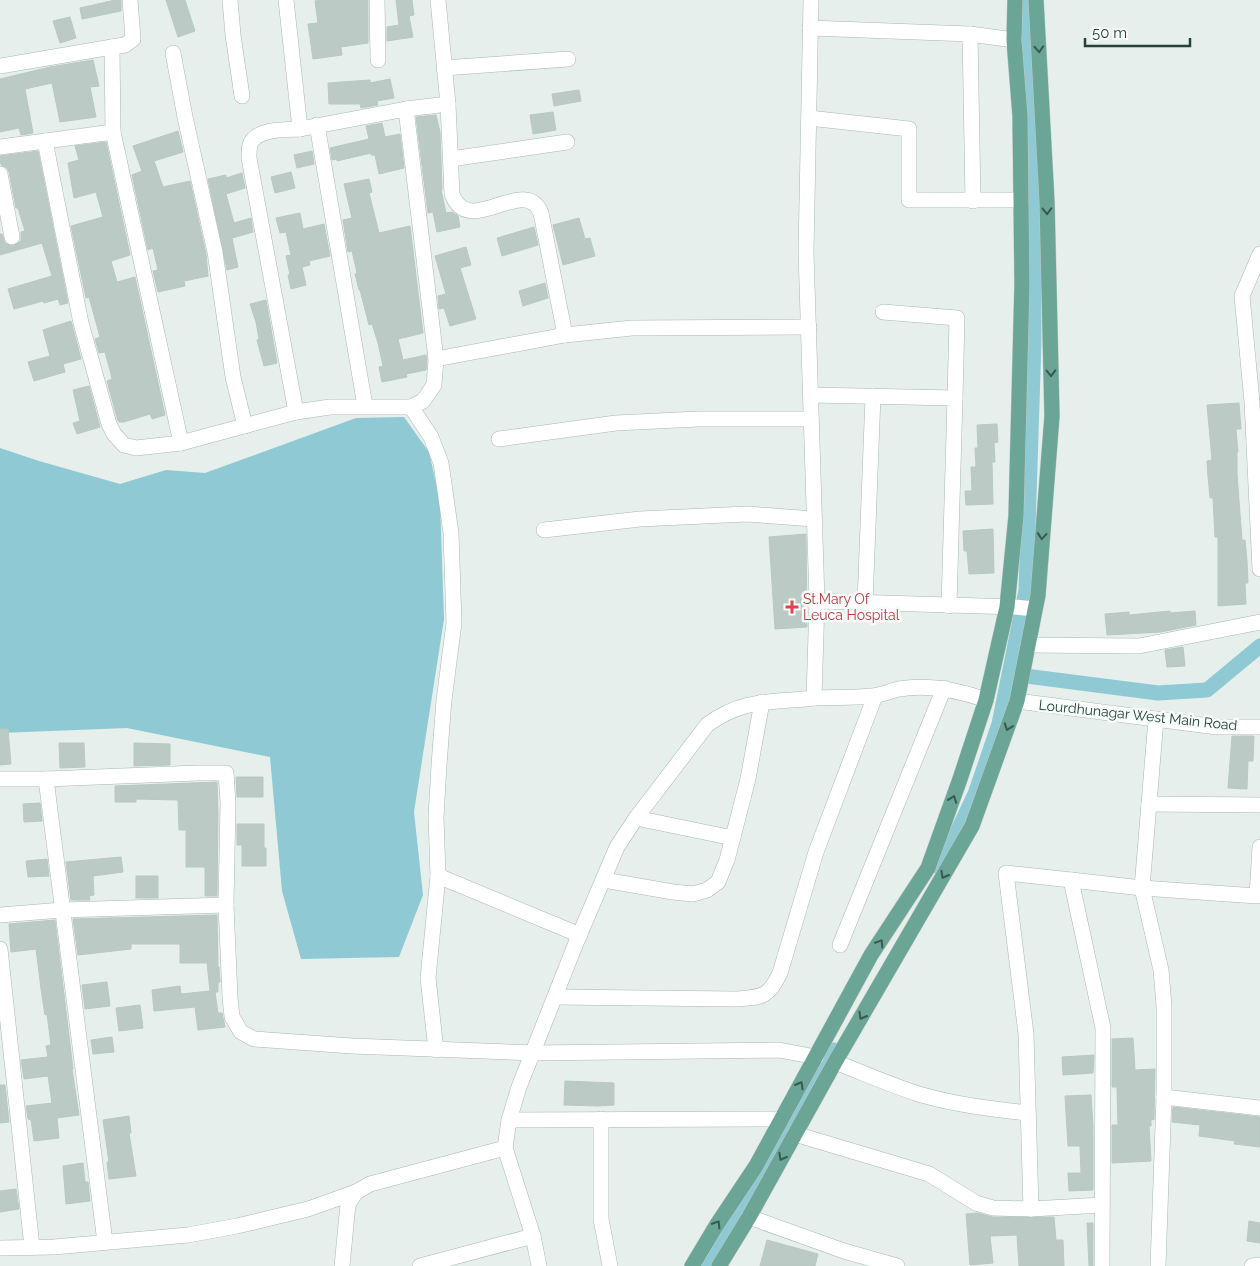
<svg xmlns="http://www.w3.org/2000/svg" width="1260" height="1266" viewBox="0 0 1260 1266" font-family="Raleway,sans-serif">
  <style>
    .water { fill: #8ec9d4 }
    .lines { fill: none; stroke-linecap: round; stroke-linejoin: round }
    .canal { stroke: #8ec9d4; stroke-width: 15 }
    .building { fill: #bbcac4; stroke: #b8c9c2 }
    .minor-casing { stroke: #a8b8b2; stroke-width: 16 }
    .major-casing { stroke: #c2cac8; stroke-width: 16 }
    .minor { stroke: #fff; stroke-width: 15 }
    .major { stroke: #6aa596; stroke-width: 15 }
    .oneway { stroke: #365b51 }
    .health-dot { fill: #e0444e; stroke: #f7fbf9; stroke-width: 2 }
    .labels { text-anchor: middle; stroke-width: 5; stroke-linejoin: round; paint-order: stroke }
    .health-label { font-size: 14px; fill: #be3a42; stroke: #f7fbf9; text-anchor: start }
    .street-label { font-size: 14px; fill: #24423a; stroke: #f7fbf9 }
  </style>
  <rect width="100%" height="100%" fill="#e6efeb"/>
  <path class="water" d="M404,417L429,452L440,501L444,619L414,812L423,895L399,957L301,959L282,891L270,757L127,728L0,733V448L39,461L120,484L166,470L205,473L356,418Z"/>
  <g class="lines">
    <g class="canal">
      <path d="M1010,674L1158,693L1207,690L1260,646"/>
      <path d="M940,868L975,794L999,724L1026,590L1034,341L1033,167L1023,0"/>
      <path d="M706,1266L834,1050"/>
    </g>
  </g>
  <g class="building">
    <path d="M115,0H121V11L82,19L80,8Z"/>
    <path d="M166,0H185L195,31L178,37Z"/>
    <path d="M321,0H368V43L341,47L342,55L313,59L308,24L318,23L315,1Z"/>
    <path d="M396,0H412L414,15L409,16L413,37L387,41V27L399,25Z"/>
    <path d="M70,17L76,38L60,43L53,21Z"/>
    <path d="M93,60L99,86L90,87L96,117L60,122L52,83L25,89L33,133L21,135L19,128L0,132V79L50,67Z"/>
    <path d="M390,79L394,98L377,101L378,105L361,108L360,104H329L328,83L370,80V83Z"/>
    <path d="M579,90L581,101L554,106L552,94Z"/>
    <path d="M553,112L556,130L533,134L530,115Z"/>
    <path d="M436,115L440,132L442,190H441L446,213L452,212L458,216L460,227L437,232L433,212L428,213L416,117Z"/>
    <path d="M382,123L385,137L400,134L404,168L379,174L375,155H371V153L337,161V159L332,160L330,148L369,139L366,126Z"/>
    <path d="M178,131L183,152L154,161L163,187L190,181L206,254L208,276L184,281L185,286L158,292L153,271L158,270L153,248L148,250L132,175L142,171L133,146Z"/>
    <path d="M106,142L130,255L111,261L117,282L135,277L165,415L152,419L150,414L124,422H119L118,421L107,381L112,379L111,374L105,352L99,353L95,339L100,337L89,297L86,298L71,226L103,217L96,192L74,198L68,163L79,160L75,146Z"/>
    <path d="M38,151L68,303L60,305L58,299L44,303L43,301L14,309L8,289L52,276L42,243L0,255V234H2L5,243L13,246L21,241V232L25,231L18,208H16L9,172L7,168L1,165L0,156Z"/>
    <path d="M312,151L314,164L297,168L294,155Z"/>
    <path d="M291,172L295,188L275,193L271,177Z"/>
    <path d="M242,173L245,188L226,194L234,223L251,218L253,232L232,238L238,267L227,270L208,179L226,175V178Z"/>
    <path d="M369,179L372,192L369,193L379,233L410,226L423,333L398,339L403,360L426,355L427,359L426,370L406,374L407,377L382,382L379,367L383,366L378,343L372,324L369,325L360,290H359L355,274L357,273L352,251L348,252L343,220L352,218L344,184Z"/>
    <path d="M300,213L303,229L324,224L330,256L309,261L310,265L302,267L306,285L291,289L288,275H290L286,256L291,255L286,232L280,233L276,218Z"/>
    <path d="M579,218L585,239L590,238L595,256L563,265L553,225Z"/>
    <path d="M534,227L538,245L502,256L497,238Z"/>
    <path d="M466,247L471,265L460,268L476,319L450,326L444,308L439,309L438,296L446,294L435,256Z"/>
    <path d="M545,283L548,298L523,306L519,291Z"/>
    <path d="M266,300L277,363L264,366L257,340L259,339L256,322L250,304Z"/>
    <path d="M71,321L81,359L63,364L65,372L34,381L28,362L50,356L43,330Z"/>
    <path d="M89,386L100,427L77,434L73,423L80,421L73,390Z"/>
    <path d="M1239,403L1241,429H1236L1238,452H1237V474L1242,540H1245L1247,561L1248,583H1245L1246,604L1218,606V537H1215L1213,498H1210L1208,476L1207,461L1212,460L1207,405Z"/>
    <path d="M997,424L998,442L994,443L995,462H992L993,504L966,505L965,491H972L971,467H976L975,448H978L977,425Z"/>
    <path d="M993,529L994,573L969,574L967,551H964L963,531Z"/>
    <path d="M806,534L807,627L775,629L769,537Z"/>
    <path d="M1170,611V613L1195,611L1196,625L1161,632L1107,635L1105,614L1129,612V615Z"/>
    <path d="M1183,647L1185,666L1167,667L1165,650Z"/>
    <path d="M0,729H8L11,764L0,765Z"/>
    <path d="M1232,736H1254L1253,761H1248L1247,789L1228,788Z"/>
    <path d="M59,743H84L85,767L60,768Z"/>
    <path d="M134,743L170,744V765L134,766Z"/>
    <path d="M236,777H263V797H237Z"/>
    <path d="M217,782L218,814L217,896H205V867H186V830H179L178,800L136,799V802H115V786Z"/>
    <path d="M40,803L42,821L24,822L23,804Z"/>
    <path d="M237,824H264V848H266V866H242V845H237Z"/>
    <path d="M121,857L123,872L93,876L94,895L89,896L90,900H71L66,862Z"/>
    <path d="M47,859L49,876L28,877L26,861Z"/>
    <rect x="136" y="876" width="22" height="22"/>
    <path d="M217,915L218,968L219,967L220,982L218,983V992H215L218,1013H222L225,1027L198,1030L195,1007L154,1011L152,990L180,986L181,994L210,991L207,963H180V944H131V949L78,955L73,919Z"/>
    <path d="M55,920L73,1069H72L79,1115L57,1118L59,1138L34,1141L31,1120L28,1119L26,1106L52,1103L48,1076L24,1079L21,1060L48,1057L46,1046L51,1045L47,1014L45,1015L41,989L36,949L11,952L9,924Z"/>
    <path d="M107,982L110,1006L85,1009L82,985Z"/>
    <path d="M140,1005L143,1028L119,1031L116,1008Z"/>
    <path d="M112,1037L114,1052L93,1054L91,1040Z"/>
    <path d="M1133,1038L1135,1070L1155,1069L1154,1120L1151,1119V1126H1149L1151,1161L1112,1163V1125H1118L1117,1087H1112V1039Z"/>
    <path d="M1094,1055L1093,1073L1063,1075L1062,1057Z"/>
    <path d="M565,1081L614,1083V1105L598,1106L564,1105Z"/>
    <path d="M0,1085H5L9,1122L0,1123Z"/>
    <path d="M1091,1095L1093,1126V1190L1069,1191L1068,1173H1081L1080,1146H1068L1065,1096Z"/>
    <path d="M1173,1107L1260,1117V1147L1234,1144L1235,1141L1199,1136L1200,1125L1172,1122Z"/>
    <path d="M129,1116L131,1133H129L136,1176L109,1179L107,1162H109L103,1120Z"/>
    <path d="M83,1163L85,1182H88L90,1201L66,1204L63,1166Z"/>
    <path d="M16,1189L19,1209L0,1212V1191Z"/>
    <path d="M977,1213L993,1217H1054L1056,1240H1063L1064,1266H1019L1017,1235L990,1236L993,1263L970,1265L966,1214Z"/>
    <path d="M1249,1221L1260,1223V1243L1247,1241Z"/>
    <path d="M1087,1223H1093V1266H1089Z"/>
    <path d="M767,1240L818,1254L815,1266H760Z"/>
  </g>
  <g class="lines">
    <g class="minor-casing">
      <g id="minor">
        <path d="M230,0L233,35L242,96"/>
        <path d="M286,0L300,129L406,109L436,359"/>
        <path d="M377,0L378,60"/>
        <path d="M438,0L448,104"/>
        <path d="M810,28L970,34L1014,40"/>
        <path d="M970,34L973,201"/>
        <path d="M112,47L125,45L133,39L130,0"/>
        <path d="M173,53L185,117L215,252L233,377L245,426"/>
        <path d="M0,66L112,47L113,132L181,443"/>
        <path d="M444,68L568,59"/>
        <path d="M406,109L448,104L452,194C469,240 525,173 541,213L565,335"/>
        <path d="M809,118L909,129V200H1021"/>
        <path d="M317,125L365,406"/>
        <path d="M45,141L81,323L109,424L114,434L124,445L136,448L181,443L296,412L330,407H411L423,401L434,385L436,359L565,335L632,328L809,327"/>
        <path d="M0,147L113,132"/>
        <path d="M451,159L567,142"/>
        <path d="M0,174L12,237"/>
        <path d="M1260,254L1242,296L1252,402L1260,569"/>
        <path d="M883,312L957,318L955,398"/>
        <path d="M811,395L955,398L949,606"/>
        <path d="M411,407L431,437L441,463L451,533L454,623L444,700L439,765L436,817L438,876L428,978L436,1050"/>
        <path d="M296,412L249,158C249,154 249,149 250,145C255,128 286,130 300,129"/>
        <path d="M499,439L616,423L698,419H811"/>
        <path d="M544,530L640,519L747,514L814,519"/>
        <path d="M817,601L1015,607L1035,609"/>
        <path d="M865,603L873,396"/>
        <path d="M1028,645L1139,646L1260,622"/>
        <path d="M814,698C834,697 853,698 872,696C881,695 890,691 899,689C929,684 958,690 986,700"/>
        <path d="M1017,701L1217,727H1260"/>
        <path d="M1156,719L1142,888L1161,970L1164,1006V1097"/>
        <path d="M0,779H46L105,1242"/>
        <path d="M46,779L198,773H226L228,803L226,905L230,997L232,1017L241,1032L254,1039L352,1046L533,1053L779,1050L816,1057"/>
        <path d="M1149,804L1260,805"/>
        <path d="M636,818L733,838"/>
        <path d="M438,876L580,935"/>
        <path d="M604,880L673,892L693,894L707,890L718,882L727,860L748,779L762,702"/>
        <path d="M1071,880L1006,873L1026,1034L1031,1209L1102,1205"/>
        <path d="M0,915L62,910L226,905"/>
        <path d="M840,945L944,688"/>
        <path d="M0,949L32,1247"/>
        <path d="M555,997L736,999C762,997 768,998 780,973L816,852L875,696"/>
        <path d="M835,1062C864,1073 892,1086 922,1095C957,1105 992,1109 1028,1113"/>
        <path d="M601,1119V1219L610,1266"/>
        <path d="M509,1120L780,1119"/>
        <path d="M795,1134L929,1174L976,1203L993,1208L1031,1209"/>
        <path d="M505,1148L533,1236L539,1266"/>
        <path d="M749,1217L844,1251L897,1266"/>
        <path d="M0,1248L54,1247L188,1235L237,1226L308,1209L356,1192"/>
        <path d="M342,1266L348,1204L356,1192L370,1184L505,1148L509,1120L519,1087L576,943L617,847L636,818L707,725C743,698 772,703 814,698L817,601L806,252L811,0"/>
        <path d="M420,1266L533,1236"/>
        <path d="M1102,1266L1103,1028L1071,880L1142,888L1257,896L1260,847"/>
        <path d="M1158,1266L1164,1097L1260,1108"/>
        <path d="M1252,1266L1260,1265"/>
      </g>
    </g>
    <g class="major-casing">
      <g id="major">
        <path d="M692,1266L716,1226L756,1166L871,955L928,868L960,779L986,700L1007,607L1016,516L1022,284L1020,116L1014,40L1015,0"/>
        <path d="M719,1266L749,1217L835,1062L972,826L1017,701L1038,595L1052,416L1047,202L1036,0"/>
      </g>
    </g>
    <use href="#minor" class="minor"/>
    <use href="#major" class="major"/>
  </g>
  <defs><path id="oneway-chevron" d="M-2-3.5L2.5 0L-2 3.5" fill="none" stroke-width="1.6" stroke-linecap="round" stroke-linejoin="round" transform="scale(1.25)"/></defs>
  <g class="oneway">
    <use href="#oneway-chevron" transform="translate(1039 49) rotate(87)"/>
    <use href="#oneway-chevron" transform="translate(1047 211) rotate(89)"/>
    <use href="#oneway-chevron" transform="translate(1051 373) rotate(89)"/>
    <use href="#oneway-chevron" transform="translate(1042 536) rotate(95)"/>
    <use href="#oneway-chevron" transform="translate(1008 727) rotate(110)"/>
    <use href="#oneway-chevron" transform="translate(953 799) rotate(-70)"/>
    <use href="#oneway-chevron" transform="translate(944 875) rotate(120)"/>
    <use href="#oneway-chevron" transform="translate(880 943) rotate(-57)"/>
    <use href="#oneway-chevron" transform="translate(862 1016) rotate(120)"/>
    <use href="#oneway-chevron" transform="translate(800 1085) rotate(-60)"/>
    <use href="#oneway-chevron" transform="translate(782 1157) rotate(119)"/>
    <use href="#oneway-chevron" transform="translate(717 1224) rotate(-58)"/>
  </g>
  <path class="health-dot" d="M789.5 599.5h5v5h5v5h-5v5h-5v-5h-5v-5h5z"/>
  <g class="labels">
    <g class="health-label">
      <text x="803" y="604">St.Mary Of<tspan x="803" dy="16">Leuca Hospital</tspan></text>
    </g>
    <g class="street-label">
      <text transform="translate(1138 715) rotate(6)" y="5">Lourdhunagar West Main Road</text>
    </g>
  </g>
  <path d="M1085 38v8h105v-8" fill="none" stroke="#24423a" stroke-width="2.5"/>
  <text x="1092" y="38" font-size="15" fill="#24423a" stroke="#f7fbf9" stroke-width="4" paint-order="stroke">50 m</text>
</svg>
